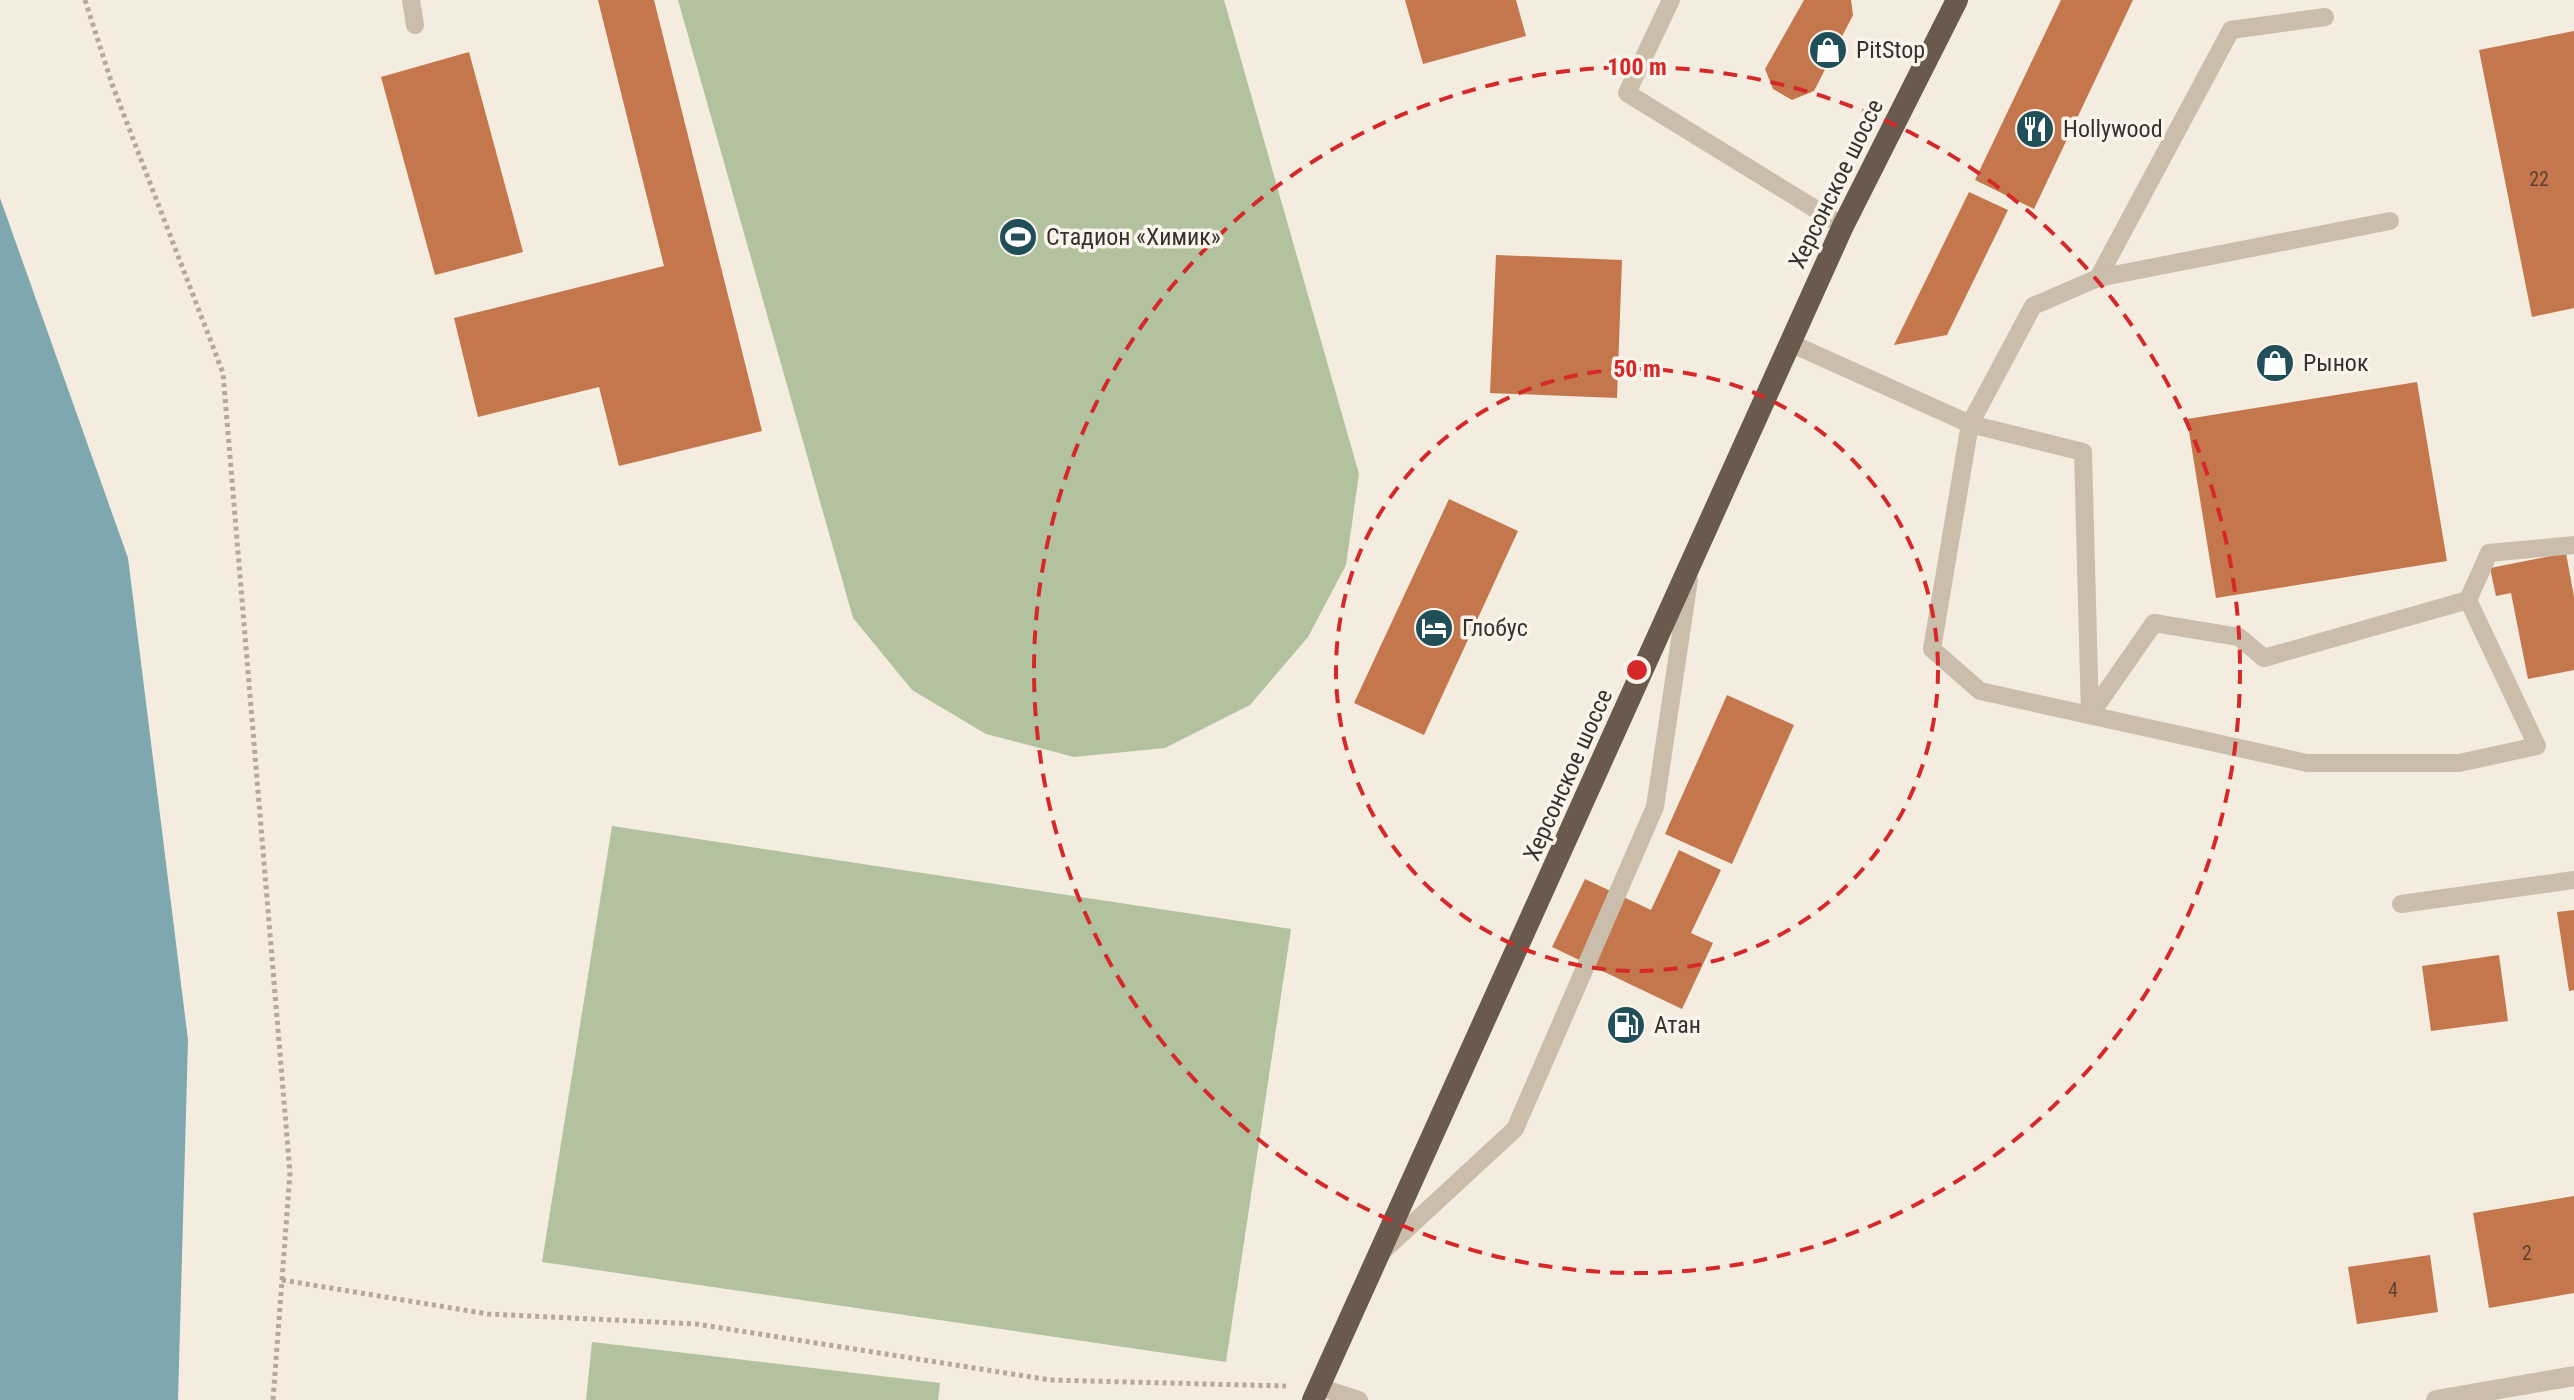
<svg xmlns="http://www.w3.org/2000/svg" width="2574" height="1400" viewBox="0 0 2574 1400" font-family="'Roboto Condensed',sans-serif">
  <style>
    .green { fill: #b2c29f }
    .water { fill: #7ea7af }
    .building { fill: #c4774c }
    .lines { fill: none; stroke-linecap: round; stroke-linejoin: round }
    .path { stroke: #b7a895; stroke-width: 5; stroke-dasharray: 4 4; stroke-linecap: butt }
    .service { stroke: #cbbdab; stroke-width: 18 }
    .minor { stroke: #cbbdab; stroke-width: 20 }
    .trunk { stroke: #6a5a4e; stroke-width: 22 }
    .ring { fill: none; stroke: #d62828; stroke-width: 4; stroke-dasharray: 14 10 }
    .labels { text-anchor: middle; stroke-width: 7; stroke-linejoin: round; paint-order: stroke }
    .number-label { font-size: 20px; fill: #5c4232 }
    .poi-label { font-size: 24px; fill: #39302a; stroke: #faf5ec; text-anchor: start }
    .street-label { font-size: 24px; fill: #39302a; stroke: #faf5ec }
    .centre { fill: #d62828; stroke: #faf5ec; stroke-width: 4 }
    .ring-label { font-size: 24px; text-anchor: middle; font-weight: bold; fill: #d62828; stroke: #faf5ec; stroke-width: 7; stroke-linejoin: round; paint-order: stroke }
  </style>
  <rect width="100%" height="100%" fill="#f3ecdf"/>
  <g class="green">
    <path d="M678,0H1224L1359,474L1346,565L1308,637L1250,705L1165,748L1074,757L986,734L912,690L853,618Z"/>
    <path d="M612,826L1291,929L1226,1362L542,1262Z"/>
    <path d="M592,1342L940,1383L938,1400H586Z"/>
  </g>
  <path class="water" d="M0,198L128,558L188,1040L178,1400H0Z"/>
  <g class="building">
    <path d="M598,0H654L762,431L619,466L599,387L478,417L454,318L664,266Z"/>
    <path d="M1405,0H1516L1526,36L1423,64Z"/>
    <path d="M1804,0H1851L1853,15L1814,91L1792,100L1773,89L1765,69Z"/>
    <path d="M2061,0H2133L2034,209L1975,180Z"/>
    <path d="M2574,31V308L2532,317L2479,50Z"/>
    <path d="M469,52L523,252L435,275L381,77Z"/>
    <path d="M1969,192L2008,210L1947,335L1894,345Z"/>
    <path d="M1496,255L1622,260L1617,398L1490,393Z"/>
    <path d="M2417,382L2447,561L2216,598L2187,419Z"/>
    <path d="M1449,499L1518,531L1424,735L1354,703Z"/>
    <path d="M2566,553L2574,597V670L2528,679L2511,593L2496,596L2490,568Z"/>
    <path d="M1727,695L1794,725L1732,864L1665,834Z"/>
    <path d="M1679,850L1721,870L1691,933L1713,943L1682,1009L1552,947L1585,879L1651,910Z"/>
    <path d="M2574,910V990L2569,991L2557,912Z"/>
    <path d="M2499,955L2508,1021L2431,1031L2422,966Z"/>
    <path d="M2574,1196V1293L2489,1308L2473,1213Z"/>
    <path d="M2430,1255L2438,1312L2357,1324L2348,1267Z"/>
  </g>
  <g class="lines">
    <g class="path">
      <path d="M85,0L112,84L223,373L290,1173L273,1400"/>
      <path d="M282,1280L488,1314L696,1324L1050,1380L1286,1386"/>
    </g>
    <g class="service">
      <path d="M411,0L415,25"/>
      <path d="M1671,0L1627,93L1843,226"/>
      <path d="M2325,17L2231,30L2098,278L2033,306L1970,424L2083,452L2090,715L2154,623L2239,637L2264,658L2468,600"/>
      <path d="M2098,278L2390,221"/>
      <path d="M1790,343L1970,424L1932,649L1980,691L2307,763H2459L2537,746L2468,600L2489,553L2574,545"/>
      <path d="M2401,904L2574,880"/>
      <path d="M1382,1252L1515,1129L1655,807L1689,580"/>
      <path d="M1319,1387L1359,1400"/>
    </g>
    <path class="minor" d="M2436,1400L2574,1376"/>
    <path class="trunk" d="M1313,1400L1843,226L1957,0"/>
  </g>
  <g class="ring">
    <circle cx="1637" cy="670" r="301"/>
    <circle cx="1637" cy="670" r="603"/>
  </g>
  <defs>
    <g id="shop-disc" transform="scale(2)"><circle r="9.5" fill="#204f5a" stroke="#faf5ec"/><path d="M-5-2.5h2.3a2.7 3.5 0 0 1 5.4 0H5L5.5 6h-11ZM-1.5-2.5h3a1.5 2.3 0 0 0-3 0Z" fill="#fff"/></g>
    <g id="restaurant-disc" transform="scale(2)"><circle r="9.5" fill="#204f5a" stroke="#faf5ec"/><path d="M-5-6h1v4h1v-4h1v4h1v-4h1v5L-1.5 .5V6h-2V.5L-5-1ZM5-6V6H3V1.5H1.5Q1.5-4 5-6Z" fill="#fff"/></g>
    <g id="stadium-disc" transform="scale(2)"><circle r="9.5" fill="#204f5a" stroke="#faf5ec"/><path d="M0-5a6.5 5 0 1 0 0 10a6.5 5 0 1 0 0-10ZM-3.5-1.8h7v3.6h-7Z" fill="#fff"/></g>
    <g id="hotel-disc" transform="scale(2)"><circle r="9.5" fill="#204f5a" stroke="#faf5ec"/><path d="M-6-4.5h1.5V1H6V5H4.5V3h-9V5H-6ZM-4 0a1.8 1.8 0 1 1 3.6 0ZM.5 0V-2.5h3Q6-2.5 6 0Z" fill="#fff"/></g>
    <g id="fuel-disc" transform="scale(2)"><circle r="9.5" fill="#204f5a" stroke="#faf5ec"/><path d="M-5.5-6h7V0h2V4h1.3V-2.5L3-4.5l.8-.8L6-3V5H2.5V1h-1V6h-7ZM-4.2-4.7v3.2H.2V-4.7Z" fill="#fff"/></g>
  </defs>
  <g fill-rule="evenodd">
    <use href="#shop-disc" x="1828" y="50"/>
    <use href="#restaurant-disc" x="2035" y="129"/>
    <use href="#stadium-disc" x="1018" y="237"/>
    <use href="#shop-disc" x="2275" y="363"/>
    <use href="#hotel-disc" x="1434" y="628"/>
    <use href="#fuel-disc" x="1626" y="1025"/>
  </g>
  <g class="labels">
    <g class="number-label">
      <text x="2539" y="186">22</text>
      <text x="2527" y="1260">2</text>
      <text x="2393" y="1297">4</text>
    </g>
    <g class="poi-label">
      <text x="1856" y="58">PitStop</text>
      <text x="2063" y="137">Hollywood</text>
      <text x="1046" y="245">Стадион «Химик»</text>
      <text x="2303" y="371">Рынок</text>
      <text x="1462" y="636">Глобус</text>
      <text x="1654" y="1033">Атан</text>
    </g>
    <g class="street-label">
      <text transform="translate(1836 184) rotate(-64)" y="8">Херсонское шоссе</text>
      <text transform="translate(1568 775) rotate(-66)" y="8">Херсонское шоссе</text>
    </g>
  </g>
  <circle cx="1637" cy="670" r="12" class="centre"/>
  <g class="ring-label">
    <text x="1637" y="75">100 m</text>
    <text x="1637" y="377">50 m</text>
  </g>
</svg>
